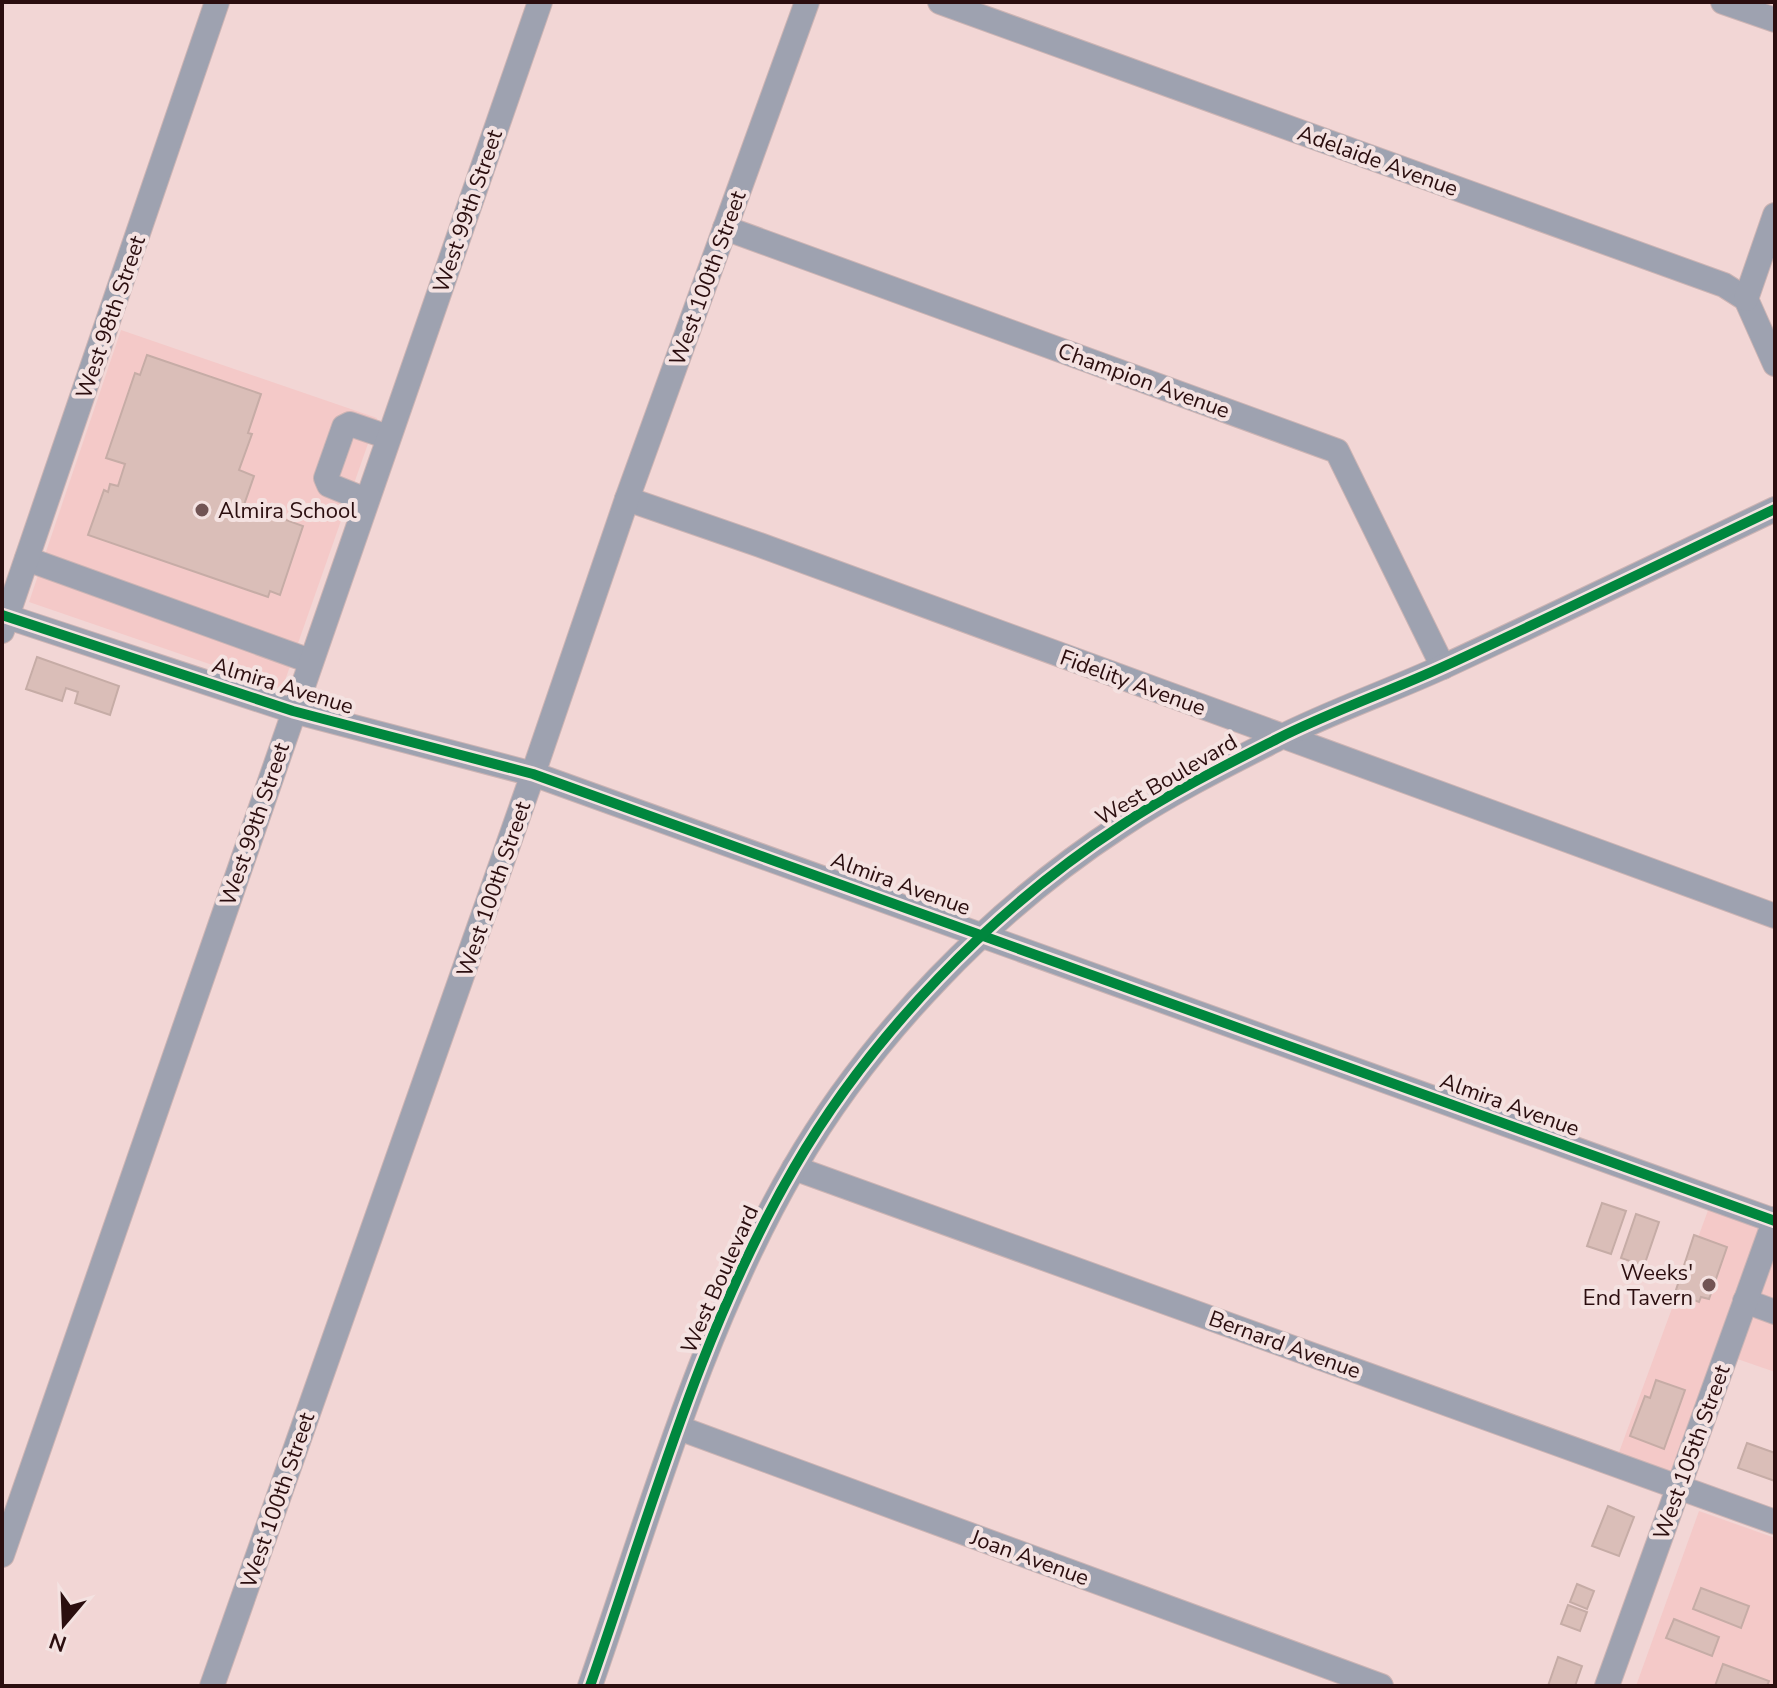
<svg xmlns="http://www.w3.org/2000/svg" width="1777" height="1688" viewBox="0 0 1777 1688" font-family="'Nunito Sans',sans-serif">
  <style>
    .built { fill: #f4c9c8 }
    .building { fill: #dabeb8; stroke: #c6aca6; stroke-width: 2 }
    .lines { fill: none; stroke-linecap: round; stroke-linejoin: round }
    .minor-casing { stroke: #ccb4b4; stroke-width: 26 }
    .minor { stroke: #9ea2b0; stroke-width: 24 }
    .cycleway-casing { stroke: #f4e2e1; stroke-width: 15 }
    .cycleway { stroke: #00873e; stroke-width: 10 }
    .poi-dot { fill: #715454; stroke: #f4e2e1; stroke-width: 3 }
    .labels { text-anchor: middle; stroke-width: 8; stroke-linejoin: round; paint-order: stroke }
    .street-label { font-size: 22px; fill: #2b0e0f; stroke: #f4e2e1 }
    .poi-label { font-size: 22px; fill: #2b0e0f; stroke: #f4e2e1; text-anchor: start }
  </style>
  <rect width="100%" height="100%" fill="#f2d6d5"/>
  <g class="built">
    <path d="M121,330L377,418L282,689L29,602Z"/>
    <path d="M1710,1205L1775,1228V1372L1717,1352L1673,1473L1618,1455Z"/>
    <path d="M1699,1511L1775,1538L1773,1686H1636Z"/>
  </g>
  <g class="building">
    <path d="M147,355L261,394L248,433L252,434L239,470L254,476L244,505L303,526L280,595L270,591L268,597L88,535L104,490L108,492L110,484L118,486L125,464L106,458L135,373L140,375Z"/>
    <path d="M37,657L119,686L110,715L75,703L78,692L66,688L62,701L26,689Z"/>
    <path d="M1602,1203L1626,1211L1611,1254L1587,1246Z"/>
    <path d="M1636,1214L1659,1222L1644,1266L1621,1258Z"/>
    <path d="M1694,1235L1727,1247L1709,1299L1701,1297L1699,1302L1675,1293Z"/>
    <path d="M1656,1380L1685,1390L1664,1449L1630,1436L1645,1396L1650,1398Z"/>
    <path d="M1747,1443L1775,1453V1481L1738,1468Z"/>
    <path d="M1608,1506L1634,1517L1619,1556L1592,1546Z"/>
    <path d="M1577,1584L1594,1591L1587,1609L1570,1602Z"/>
    <path d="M1701,1588L1749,1606L1741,1628L1693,1609Z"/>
    <path d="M1568,1605L1587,1612L1580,1631L1561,1624Z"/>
    <path d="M1674,1619L1719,1637L1712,1656L1666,1638Z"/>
    <path d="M1558,1657L1582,1666L1575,1686H1548Z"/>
    <path d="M1723,1664L1769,1681L1767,1686H1715Z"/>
  </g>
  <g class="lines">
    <g class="minor-casing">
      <g id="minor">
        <path d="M940,2L1724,285L1746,299L1775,364"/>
        <path d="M1723,2L1775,20"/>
        <path d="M725,228L1337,451L1443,667"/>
        <path d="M1746,299L1775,215"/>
        <path d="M627,499L760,545L1775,916"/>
        <path d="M366,500L329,485L326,478L344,427L350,424L388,437"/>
        <path d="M27,559L310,661"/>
        <path d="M2,615L293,711L533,774L1775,1221"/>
        <path d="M2,631L217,2"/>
        <path d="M794,1168L1775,1522"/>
        <path d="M1745,1301L1775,1312"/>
        <path d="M679,1428L1381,1686"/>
        <path d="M2,1555L540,2"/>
        <path d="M212,1686L533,774L627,499L807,2"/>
        <path d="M590,1686C651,1511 701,1328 794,1168C871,1035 993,909 1122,825C1170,793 1224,766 1277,739C1332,711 1391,691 1447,665C1557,614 1666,561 1775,509"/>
        <path d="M1607,1686L1775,1219"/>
      </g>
    </g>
    <use href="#minor" class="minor"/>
    <g class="cycleway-casing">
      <g id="cycleway">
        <path d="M2,615L293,711L533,774L1775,1221"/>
        <path d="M590,1686C651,1511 701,1328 794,1168C871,1035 993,909 1122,825C1170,793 1224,766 1277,739C1332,711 1391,691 1447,665C1557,614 1666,561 1775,509"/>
      </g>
    </g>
    <use href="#cycleway" class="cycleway"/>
  </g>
  <g class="poi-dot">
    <circle cx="202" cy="510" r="8"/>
    <circle cx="1709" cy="1285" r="8"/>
  </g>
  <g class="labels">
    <g class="street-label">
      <text transform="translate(1378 160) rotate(20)" y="8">Adelaide Avenue</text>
      <text transform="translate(467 211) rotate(-71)" y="8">West 99th Street</text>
      <text transform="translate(707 278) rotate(-70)" y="8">West 100th Street</text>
      <text transform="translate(110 317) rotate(-71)" y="8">West 98th Street</text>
      <text transform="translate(1144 380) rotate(20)" y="8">Champion Avenue</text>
      <text transform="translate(1133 682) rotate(20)" y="8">Fidelity Avenue</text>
      <text transform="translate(283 685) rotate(17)" y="8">Almira Avenue</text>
      <text transform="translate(1166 779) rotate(-30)" y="8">West Boulevard</text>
      <text transform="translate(254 824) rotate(-71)" y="8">West 99th Street</text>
      <text transform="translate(901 883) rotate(20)" y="8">Almira Avenue</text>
      <text transform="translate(493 889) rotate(-71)" y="8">West 100th Street</text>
      <text transform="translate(1510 1104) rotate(20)" y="8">Almira Avenue</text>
      <text transform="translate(719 1279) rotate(-66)" y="8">West Boulevard</text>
      <text transform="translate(1285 1344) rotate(20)" y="8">Bernard Avenue</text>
      <text transform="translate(1691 1452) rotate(-70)" y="8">West 105th Street</text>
      <text transform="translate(277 1500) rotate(-71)" y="8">West 100th Street</text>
      <text transform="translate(1030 1557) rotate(20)" y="8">Joan Avenue</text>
    </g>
    <g class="poi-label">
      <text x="218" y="518">Almira School</text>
      <text x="1693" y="1280" text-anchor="end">Weeks'<tspan x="1693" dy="25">End Tavern</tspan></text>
    </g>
  </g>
  <rect width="1777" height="1688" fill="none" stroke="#2b0e0f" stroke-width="8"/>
  <g transform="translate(64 1624) rotate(199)" stroke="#f4e2e1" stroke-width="6" paint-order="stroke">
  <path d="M0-6L14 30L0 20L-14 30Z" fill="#2b0e0f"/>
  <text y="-12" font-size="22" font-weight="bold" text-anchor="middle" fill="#2b0e0f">N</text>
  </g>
</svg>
